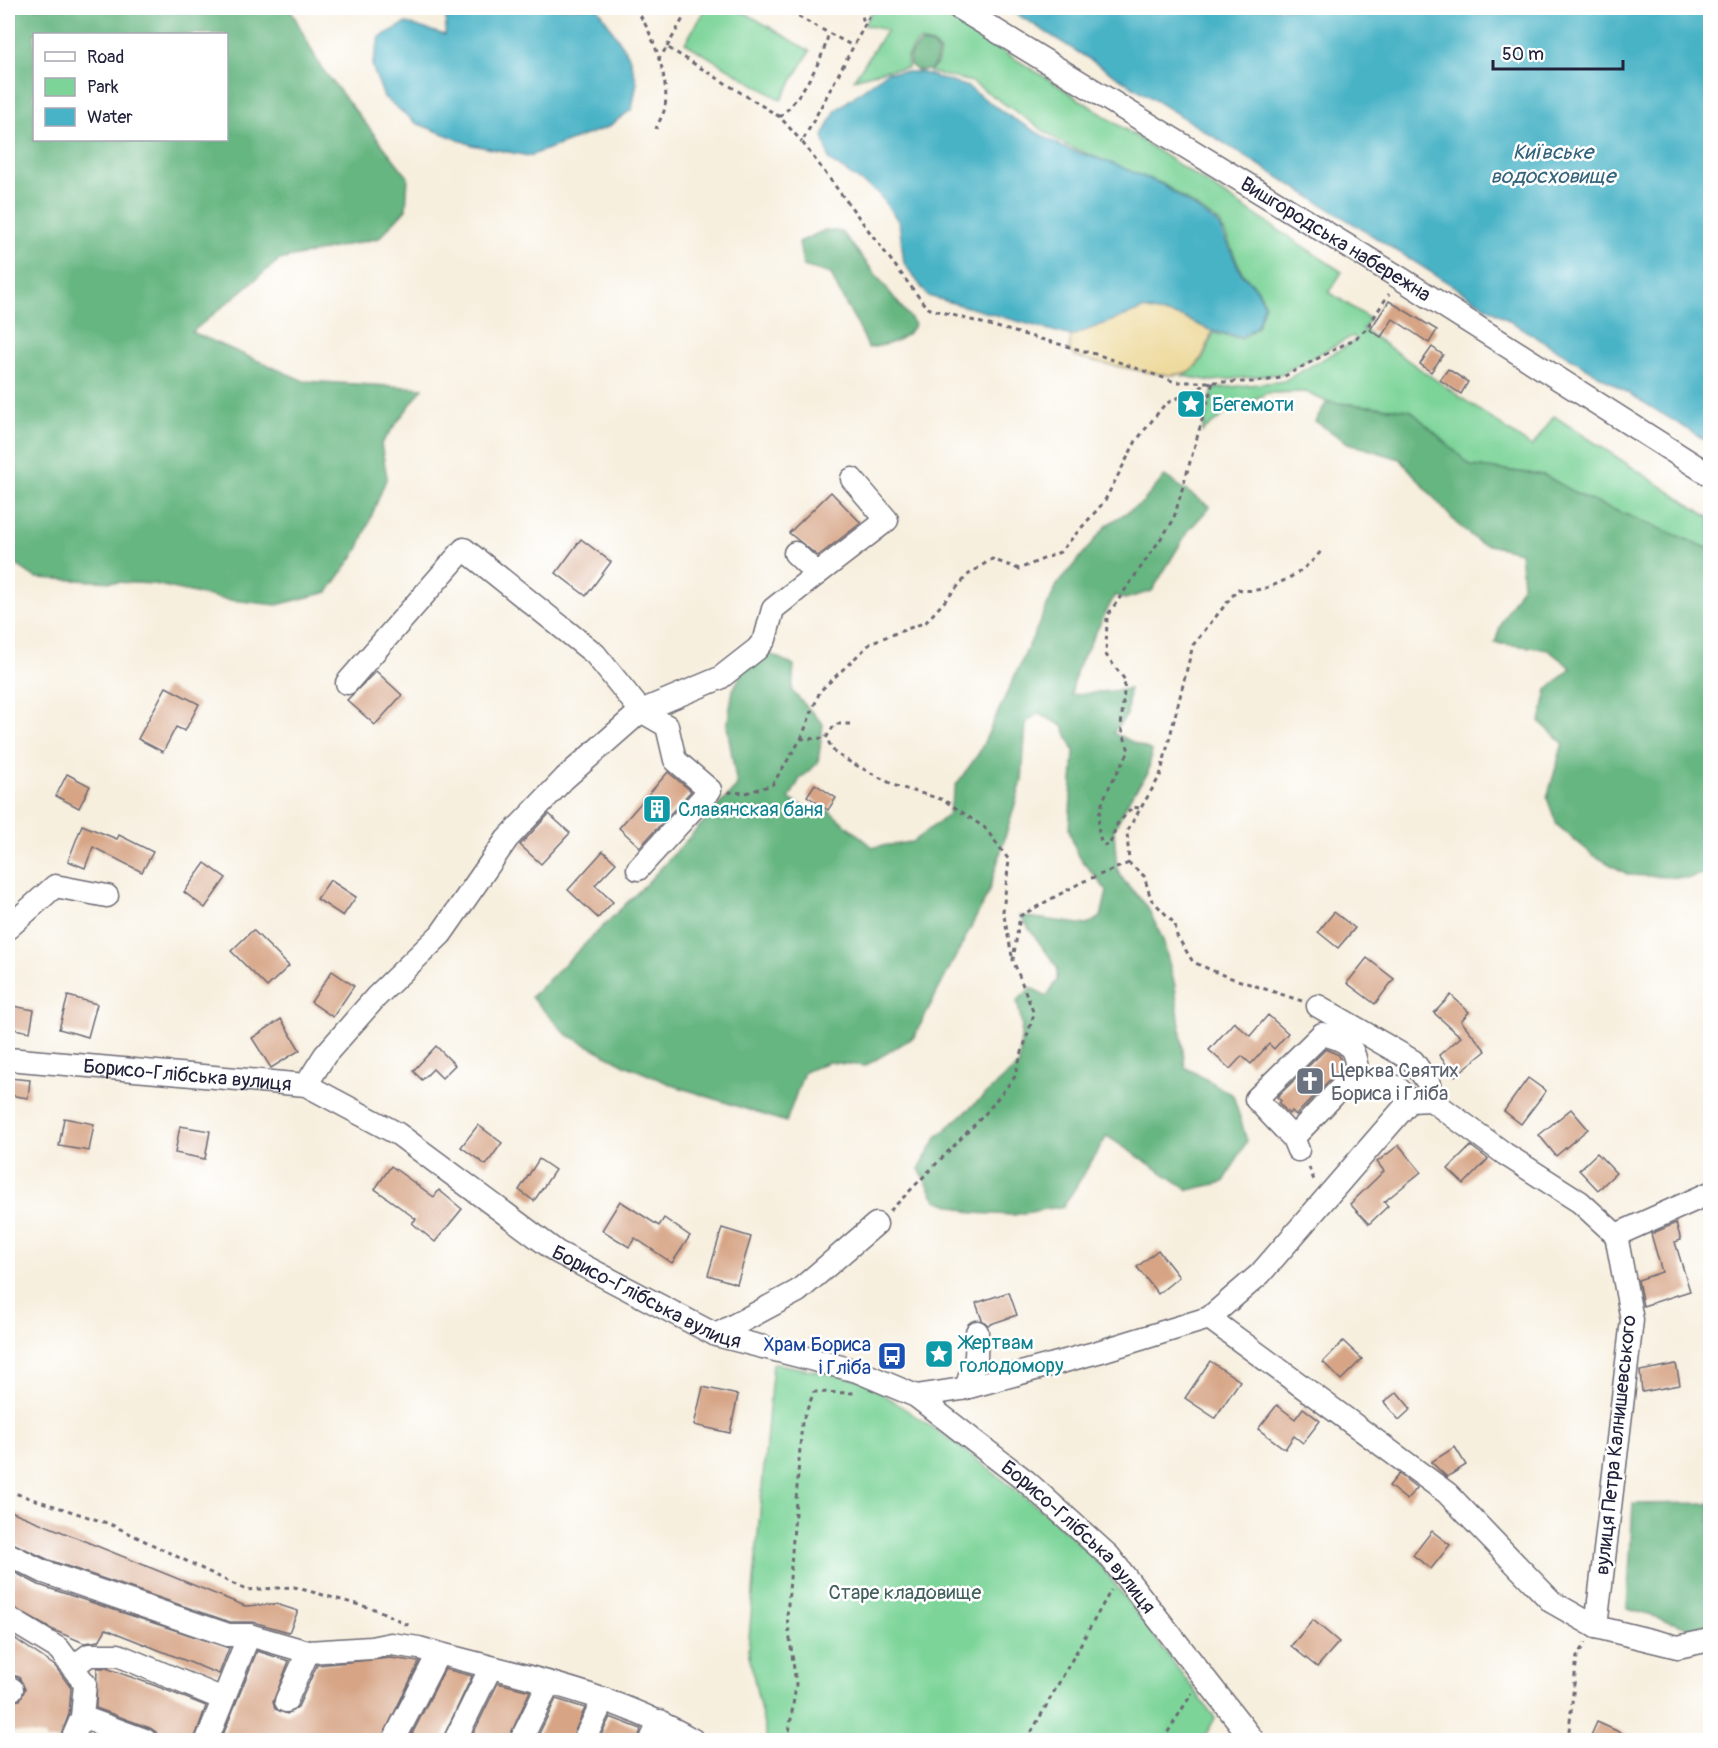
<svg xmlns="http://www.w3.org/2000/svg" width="1718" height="1748" viewBox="0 0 1718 1748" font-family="Pangolin,sans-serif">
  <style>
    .green { fill: #7dd499; stroke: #507b6a; stroke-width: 1.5 }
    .forest { fill: #66b681; stroke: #446c5e; stroke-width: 1.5; fill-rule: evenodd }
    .sand { fill: #eeda9e; stroke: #887e6c; stroke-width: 1.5 }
    .water { fill: #48b3c6; stroke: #356a80; stroke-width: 1.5 }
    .building { fill: #d7a586 }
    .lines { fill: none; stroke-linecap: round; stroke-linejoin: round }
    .minor-casing { stroke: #6d6a74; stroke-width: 25 }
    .path { stroke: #6d6a74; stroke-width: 3; stroke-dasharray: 4.5 4.5; stroke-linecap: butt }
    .minor { stroke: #fff; stroke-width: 22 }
    .labels { text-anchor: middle; stroke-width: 5; stroke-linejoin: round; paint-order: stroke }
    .street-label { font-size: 20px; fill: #22223b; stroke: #fff }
    .culture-label { font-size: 20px; fill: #0d838f; stroke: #fff; text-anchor: start }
    .worship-label { font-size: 20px; fill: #5b616d; stroke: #fff; text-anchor: start }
    .transit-label { font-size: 20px; fill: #164399; stroke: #fff; text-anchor: end }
    .park-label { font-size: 20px; fill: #42605c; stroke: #fff }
    .water-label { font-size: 21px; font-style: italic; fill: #33637a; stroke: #fff }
  </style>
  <rect width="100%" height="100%" fill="#fff"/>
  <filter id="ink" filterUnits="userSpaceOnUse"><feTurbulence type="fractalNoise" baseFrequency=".0167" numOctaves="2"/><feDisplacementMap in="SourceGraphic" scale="12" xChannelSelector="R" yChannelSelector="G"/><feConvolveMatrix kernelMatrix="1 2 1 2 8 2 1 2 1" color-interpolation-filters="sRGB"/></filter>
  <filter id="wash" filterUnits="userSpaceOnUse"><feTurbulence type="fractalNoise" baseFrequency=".008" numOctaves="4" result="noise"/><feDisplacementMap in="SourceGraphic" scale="24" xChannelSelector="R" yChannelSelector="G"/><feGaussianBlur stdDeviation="1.35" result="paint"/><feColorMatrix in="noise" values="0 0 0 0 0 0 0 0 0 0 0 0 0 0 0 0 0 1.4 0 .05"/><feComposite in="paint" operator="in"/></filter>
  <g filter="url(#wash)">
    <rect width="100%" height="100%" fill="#f7efde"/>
    <g class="green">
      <path d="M706,8H737L810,51L781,100L685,43Z"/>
      <path d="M874,8H933L1056,84L1342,272L1329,292L1370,319L1363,329L1532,447L1554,416L1710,518V549L1585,498L1544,475L1471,466L1410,410L1327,402L1306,392L1267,393L1225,414L1202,432L1213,389L1284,381L1357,340L1353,336L1281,374L1212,381L1183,376C1202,365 1207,353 1213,333L1242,339L1258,326L1265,304L1257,288L1243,274L1220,223L1163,184L1065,145L972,82L929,72L937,64L940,52L933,44L919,41L907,56L908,68L886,70L854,79L887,30L864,25Z"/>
      <path d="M773,1363L862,1380L958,1445L1053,1519L1099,1563L1215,1718L1203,1740H767L748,1650Z"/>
    </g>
    <g class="forest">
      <path d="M8,8H290L320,66L408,177L406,209L379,238L279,260L192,332L304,381L423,388L381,444L387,477L358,550L328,592L277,605L222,599L154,584L36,578L8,559ZM226,34V140H34V34Z"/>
      <path d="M921,43L932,45L938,52L935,64L930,70H917L910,65L909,56Z"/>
      <path d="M825,230L842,232L915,324C905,341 888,345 868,348C859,321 841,301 831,274L803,266L799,242Z"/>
      <path d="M1327,402L1410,410L1471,466L1544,475L1585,498L1710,549V872L1689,878L1629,875L1593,855L1557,825L1547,798L1563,743L1540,722L1547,690L1571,668L1547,649L1495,643L1502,621L1523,584L1520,552L1480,543L1456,523L1400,459L1348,443L1315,421Z"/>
      <path d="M1165,476L1210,507L1188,531L1152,591L1125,599L1115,595L1077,669L1071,695L1129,689L1127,715L1113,733L1152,751L1148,773L1131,796L1114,830L1117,869L1124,881L1147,906L1163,940L1175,986L1185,1067L1233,1095L1247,1141L1224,1182L1189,1190L1107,1136L1064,1206L1013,1215L973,1213L936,1200L919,1169L937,1137L1019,1065L1022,1024L1017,1001L1031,988L1047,996L1057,980V967L1020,916L1087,925L1101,917L1107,891L1077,854L1069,829L1074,751L1063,726L1038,713L1026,723L1022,781L988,894L914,1037L865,1066L828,1062L804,1072L786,1122L675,1086L625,1065L566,1034L531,997L646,884L737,786L727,726L733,690L747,663L770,654L794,665L792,691L823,724L818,763L800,779L789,799L810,810L829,811L873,847L912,842L948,815L956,785L979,753L1057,585L1108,524L1142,503Z"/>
      <path d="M1710,1503V1635L1627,1608L1633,1504Z"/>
    </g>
    <path class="sand" d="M1143,309L1182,317L1212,331C1198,380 1182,379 1136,370C1116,366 1096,362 1076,357L1069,351L1071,336Z"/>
    <g class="water">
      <path d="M447,8H598L629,56L637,82L632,109L608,127L529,156L472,145L416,123L384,97L372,66L380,37L406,23L445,35Z"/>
      <path d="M1007,8H1710V443L1495,312Z"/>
      <path d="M887,72H920L968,87L1009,116L1064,148L1114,164L1163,185L1218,224L1242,275L1256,288L1264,304L1257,326L1241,337L1212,331L1182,317L1143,309L1071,336L928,296L904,263L899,222L878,193L830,161L823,136L836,110Z"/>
    </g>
    <g id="blocks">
      <g class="building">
        <path d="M1389,301L1437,330L1429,343L1393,319L1381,337L1370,330Z"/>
        <path d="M1432,347L1443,355L1431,372L1420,364Z"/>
        <path d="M1448,369L1468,382L1461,394L1440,380Z"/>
        <path d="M831,492L861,523L818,556L789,533Z"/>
        <path d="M581,539L611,562L586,596L556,573Z"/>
        <path d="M376,671L402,695L375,725L347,700Z"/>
        <path d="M166,687L199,704L185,731L176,727L163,752L138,739Z"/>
        <path d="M668,772L691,791L640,847L619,828Z"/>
        <path d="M67,774L90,786L79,808L56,796Z"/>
        <path d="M815,784L836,798L828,810L807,796Z"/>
        <path d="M549,814L570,833L541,864L520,845Z"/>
        <path d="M82,825L117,839L119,835L153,852L142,872L93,847L85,868L68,861Z"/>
        <path d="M603,851L616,863L595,885L613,902L598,918L568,890Z"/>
        <path d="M205,863L226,878L205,908L184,892Z"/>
        <path d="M330,880L356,897L343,916L317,899Z"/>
        <path d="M1334,912L1355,928L1338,948L1318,932Z"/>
        <path d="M253,930L289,966L267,987L231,951Z"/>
        <path d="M1367,958L1394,979L1375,1004L1347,983Z"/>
        <path d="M332,971L354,986L333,1017L311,1002Z"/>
        <path d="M1451,995L1469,1012L1461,1021L1486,1051L1455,1076L1439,1055L1461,1037L1434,1013Z"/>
        <path d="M68,996L97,1004L88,1037L59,1029Z"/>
        <path d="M8,1005L34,1010L30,1032L8,1028Z"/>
        <path d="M1268,1015L1288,1033L1274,1049L1269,1044L1251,1064L1242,1056L1230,1069L1209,1050L1234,1022L1250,1036Z"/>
        <path d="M281,1019L300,1050L271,1068L252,1038Z"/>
        <path d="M436,1046L455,1065L442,1078L433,1069L422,1080L413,1071Z"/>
        <path d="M1326,1049L1339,1055L1343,1066L1296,1115L1292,1111L1289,1114L1279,1103L1281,1101L1277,1097Z"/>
        <path d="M8,1078L30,1080L28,1098L8,1095Z"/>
        <path d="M1528,1078L1546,1091L1521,1124L1504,1111Z"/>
        <path d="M1571,1109L1588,1129L1556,1156L1539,1135Z"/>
        <path d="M64,1118L94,1124L89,1151L59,1146Z"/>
        <path d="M478,1125L502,1143L486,1165L461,1147Z"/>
        <path d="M180,1126L210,1131L205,1159L175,1153Z"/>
        <path d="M1399,1145L1421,1172L1384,1202L1388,1206L1369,1224L1350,1204L1384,1171L1377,1162Z"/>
        <path d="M1471,1146L1488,1159L1464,1184L1448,1169Z"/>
        <path d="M1597,1153L1616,1173L1598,1190L1579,1170Z"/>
        <path d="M539,1159L555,1170L534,1201L519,1190Z"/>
        <path d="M391,1166L434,1197L439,1190L462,1209L435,1242L412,1223L416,1219L375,1189Z"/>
        <path d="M620,1201L659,1226L664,1218L690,1236L672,1263L635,1238L629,1247L602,1230Z"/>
        <path d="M1676,1223L1681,1240L1675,1242L1690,1291L1643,1306L1638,1280L1662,1272L1651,1234Z"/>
        <path d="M722,1228L751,1237L737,1284L708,1275Z"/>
        <path d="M1158,1250L1179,1277L1158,1294L1137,1267Z"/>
        <path d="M1009,1292L1017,1315L988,1325L982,1320L976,1303Z"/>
        <path d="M1343,1341L1362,1359L1341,1380L1323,1362Z"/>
        <path d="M1210,1361L1240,1381L1215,1418L1185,1398Z"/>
        <path d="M1676,1364L1680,1385L1642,1392L1640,1371Z"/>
        <path d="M703,1387L738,1395L730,1433L694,1425Z"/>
        <path d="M1397,1392L1411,1409L1399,1420L1384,1402Z"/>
        <path d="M1277,1405L1295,1419L1303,1408L1320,1421L1303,1443L1294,1436L1285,1449L1258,1429Z"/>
        <path d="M1455,1447L1466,1465L1447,1477L1431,1462Z"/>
        <path d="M1399,1474L1417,1488L1407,1500L1389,1486Z"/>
        <path d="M8,1510L245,1606L276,1604L298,1611L289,1632L253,1622H230L49,1560L8,1541Z"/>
        <path d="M1432,1531L1450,1545L1431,1569L1413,1555Z"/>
        <path d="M8,1569L39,1585L229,1648L219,1674L106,1629L99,1641L84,1643L51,1629L8,1605Z"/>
        <path d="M1313,1620L1339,1642L1317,1667L1291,1646Z"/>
        <path d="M8,1634L55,1666L71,1688L69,1714L59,1740H45V1736L8,1731V1701L20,1700L25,1689L19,1677L8,1674Z"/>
        <path d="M257,1651L289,1661L273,1702L275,1709L287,1714L298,1707L317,1665L391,1658L419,1662L381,1740H280L267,1733L264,1740H221Z"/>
        <path d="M97,1668H106L156,1686L206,1706L194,1740H158L156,1732L150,1728L96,1708Z"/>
        <path d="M445,1669L472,1676L442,1740H409Z"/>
        <path d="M498,1683L530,1691L508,1740H470Z"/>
        <path d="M556,1699L585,1708L571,1740H536Z"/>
        <path d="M610,1717L641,1729L638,1740H599Z"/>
        <path d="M1597,1722L1637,1740H1589Z"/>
      </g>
    </g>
  </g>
  <g filter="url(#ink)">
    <use href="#blocks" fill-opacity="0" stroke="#6d6a74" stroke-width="1.5"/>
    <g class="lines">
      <g class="minor-casing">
        <g id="minor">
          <path id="s1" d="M959,8L1400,278L1710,475"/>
          <path d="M817,574L887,520L852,479"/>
          <path d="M641,711L720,678L757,649L765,639L773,609L817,574L795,553"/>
          <path d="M638,869L710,790L675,760L667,726L641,711"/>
          <path d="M8,928L55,886L107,896"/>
          <path d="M1318,1006L1413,1061L1429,1084L1431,1100"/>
          <path id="s2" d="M8,1059L306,1085L398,1134L557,1252L716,1335L857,1371L916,1396L1027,1482L1109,1556L1253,1740"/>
          <path d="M1349,1080L1397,1087L1410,1101"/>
          <path d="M306,1085L325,1055L376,997L441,934L507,839L565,778L641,711L595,654L464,549L347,683"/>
          <path d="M1293,1138L1256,1099L1322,1034C1347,1040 1355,1045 1357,1071L1293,1138L1298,1150"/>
          <path d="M1616,1235L1710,1193"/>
          <path d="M1209,1318L1447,1493L1552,1602L1596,1627L1678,1647L1710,1640"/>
          <path d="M716,1335L798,1291L876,1224"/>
          <path d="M966,1388L976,1357L977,1332"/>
          <path d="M916,1396L962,1389L1098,1352L1209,1318L1260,1274L1410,1101L1431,1100L1505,1154L1580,1202L1616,1235L1632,1320L1596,1627"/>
          <path d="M8,1554L44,1572L228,1635H249"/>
          <path d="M8,1618L59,1649L85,1684L82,1717L72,1740"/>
          <path d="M73,1667L89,1655H118L223,1699"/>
          <path d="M8,1687L12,1689"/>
          <path d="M286,1701L308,1652"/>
          <path d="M82,1717L145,1740"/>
          <path d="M207,1740L249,1635L308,1652L371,1648L391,1644L419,1648C512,1674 609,1691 693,1740"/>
          <path d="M394,1740L438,1654"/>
          <path d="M455,1740L490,1669"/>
          <path d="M521,1740L549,1683"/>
          <path d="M584,1740L604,1699"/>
          <path d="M651,1740L660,1721"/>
        </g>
      </g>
      <g class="path">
        <path d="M635,8C652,30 672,84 664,111C662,117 658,123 656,129"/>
        <path d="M782,8L853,46"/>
        <path d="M860,8L864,23"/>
        <path d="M874,8L802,142L927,308L1099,355L1175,382H1255L1281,378L1356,338L1366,329L1389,294"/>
        <path d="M667,47L689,8"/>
        <path d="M658,60L667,47L780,117L802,142"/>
        <path d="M780,117C798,101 825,58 828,34"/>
        <path d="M850,724H835L826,738L835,753L850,762L896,786L944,800L985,828L1009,860L1003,911L1012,956"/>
        <path d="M801,739L820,691L872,642L926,622L969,574L992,559L1019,569L1060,552L1104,502L1136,441L1165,404L1211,382"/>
        <path d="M728,792L746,793L772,785L801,739L826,738"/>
        <path d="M1139,808L1133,807L1117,824L1109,846L1102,844C1089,810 1114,781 1129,751L1121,727L1125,680L1106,655L1107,616L1173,521L1213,382"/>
        <path d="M1302,1001L1225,976L1193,962L1177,936L1175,924L1151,899L1144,876L1129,863L1127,831L1160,776L1193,645L1238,589C1263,597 1306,572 1321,551"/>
        <path d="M1309,1167L1315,1183"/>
        <path d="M890,1211L985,1114L1014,1078L1034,1014L1013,960L1020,916L1082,882L1129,863"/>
        <path d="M8,1491L110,1524L246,1590L294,1587L378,1610L412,1627"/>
        <path d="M788,1740L796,1684L787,1617L802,1422L814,1392L855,1393"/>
        <path d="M1027,1740L1111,1590"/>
        <path d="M1163,1740L1192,1693"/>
        <path d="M1568,1740L1577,1656L1585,1643"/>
      </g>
      <use href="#minor" class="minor"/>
    </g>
  </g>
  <defs>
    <g id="sight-square" transform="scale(1.5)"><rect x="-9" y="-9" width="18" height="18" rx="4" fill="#0f9aa8" stroke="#fff"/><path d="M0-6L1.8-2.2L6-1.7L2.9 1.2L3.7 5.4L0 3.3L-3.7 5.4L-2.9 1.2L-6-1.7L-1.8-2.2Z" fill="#fff"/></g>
    <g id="building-square" transform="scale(1.5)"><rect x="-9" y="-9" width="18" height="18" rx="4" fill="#0f9aa8" stroke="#fff"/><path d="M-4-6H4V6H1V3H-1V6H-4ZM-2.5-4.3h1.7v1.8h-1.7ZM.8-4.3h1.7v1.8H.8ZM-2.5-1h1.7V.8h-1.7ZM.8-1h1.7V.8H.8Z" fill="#fff"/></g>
    <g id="church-square" transform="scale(1.5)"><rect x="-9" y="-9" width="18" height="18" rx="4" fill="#6b7280" stroke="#fff"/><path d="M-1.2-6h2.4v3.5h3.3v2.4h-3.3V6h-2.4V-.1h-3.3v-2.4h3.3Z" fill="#fff"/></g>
    <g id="bus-square" transform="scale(1.5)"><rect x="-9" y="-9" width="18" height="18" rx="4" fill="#1a4fb4" stroke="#fff"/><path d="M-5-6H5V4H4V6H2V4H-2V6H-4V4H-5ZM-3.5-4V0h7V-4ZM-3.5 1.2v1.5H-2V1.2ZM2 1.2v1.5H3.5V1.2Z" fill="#fff"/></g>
  </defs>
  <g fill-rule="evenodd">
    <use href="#sight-square" x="1191" y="404"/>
    <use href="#building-square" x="657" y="809"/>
    <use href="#church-square" x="1310" y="1081"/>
    <use href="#sight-square" x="939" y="1354"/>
    <use href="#bus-square" x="892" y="1356"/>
  </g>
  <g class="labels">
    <g class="street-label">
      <text dy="7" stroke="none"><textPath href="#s1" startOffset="442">Вишгородська набережна</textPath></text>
      <text dy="7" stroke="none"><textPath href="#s2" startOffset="180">Борисо-Глібська вулиця</textPath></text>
      <text dy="7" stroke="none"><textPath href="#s2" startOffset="702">Борисо-Глібська вулиця</textPath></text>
      <text transform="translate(1615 1445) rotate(-84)" y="7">вулиця Петра Калнишевського</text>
      <text dy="7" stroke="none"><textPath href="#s2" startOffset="1206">Борисо-Глібська вулиця</textPath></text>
    </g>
    <g class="culture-label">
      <text x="1212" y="411">Бегемоти</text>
      <text x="678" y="816">Славянская баня</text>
      <text x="960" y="1349">Жертвам<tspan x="960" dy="23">голодомору</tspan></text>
    </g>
    <g class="worship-label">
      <text x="1331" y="1077">Церква Святих<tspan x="1331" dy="23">Бориса і Гліба</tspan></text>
    </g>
    <g class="transit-label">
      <text x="871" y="1351">Храм Бориса<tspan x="871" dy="23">і Гліба</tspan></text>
    </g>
    <g class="park-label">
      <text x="905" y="1599">Старе кладовище</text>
    </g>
    <g class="water-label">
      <text x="1553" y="159">Київське<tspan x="1553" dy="24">водосховище</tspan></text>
    </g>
  </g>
  <rect width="1718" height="1748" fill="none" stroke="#fff" stroke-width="30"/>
  <rect x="33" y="33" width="195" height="108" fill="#ffffff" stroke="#a7a7b1" stroke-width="1.5"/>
  <rect x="45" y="52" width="30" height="9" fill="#ffffff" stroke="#a7a7b1" stroke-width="1.5"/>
  <text x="87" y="63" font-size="18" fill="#22223b">Road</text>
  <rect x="45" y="78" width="30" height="18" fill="#7dd499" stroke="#a7a7b1" stroke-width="1.5"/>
  <text x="87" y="93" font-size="18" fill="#22223b">Park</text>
  <rect x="45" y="108" width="30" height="18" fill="#48b3c6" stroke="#a7a7b1" stroke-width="1.5"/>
  <text x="87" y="123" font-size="18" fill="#22223b">Water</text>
  <path d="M1493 60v9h130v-9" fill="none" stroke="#22223b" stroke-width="3"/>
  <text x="1502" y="60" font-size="18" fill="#22223b" stroke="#ffffff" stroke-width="4.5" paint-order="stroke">50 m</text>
</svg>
